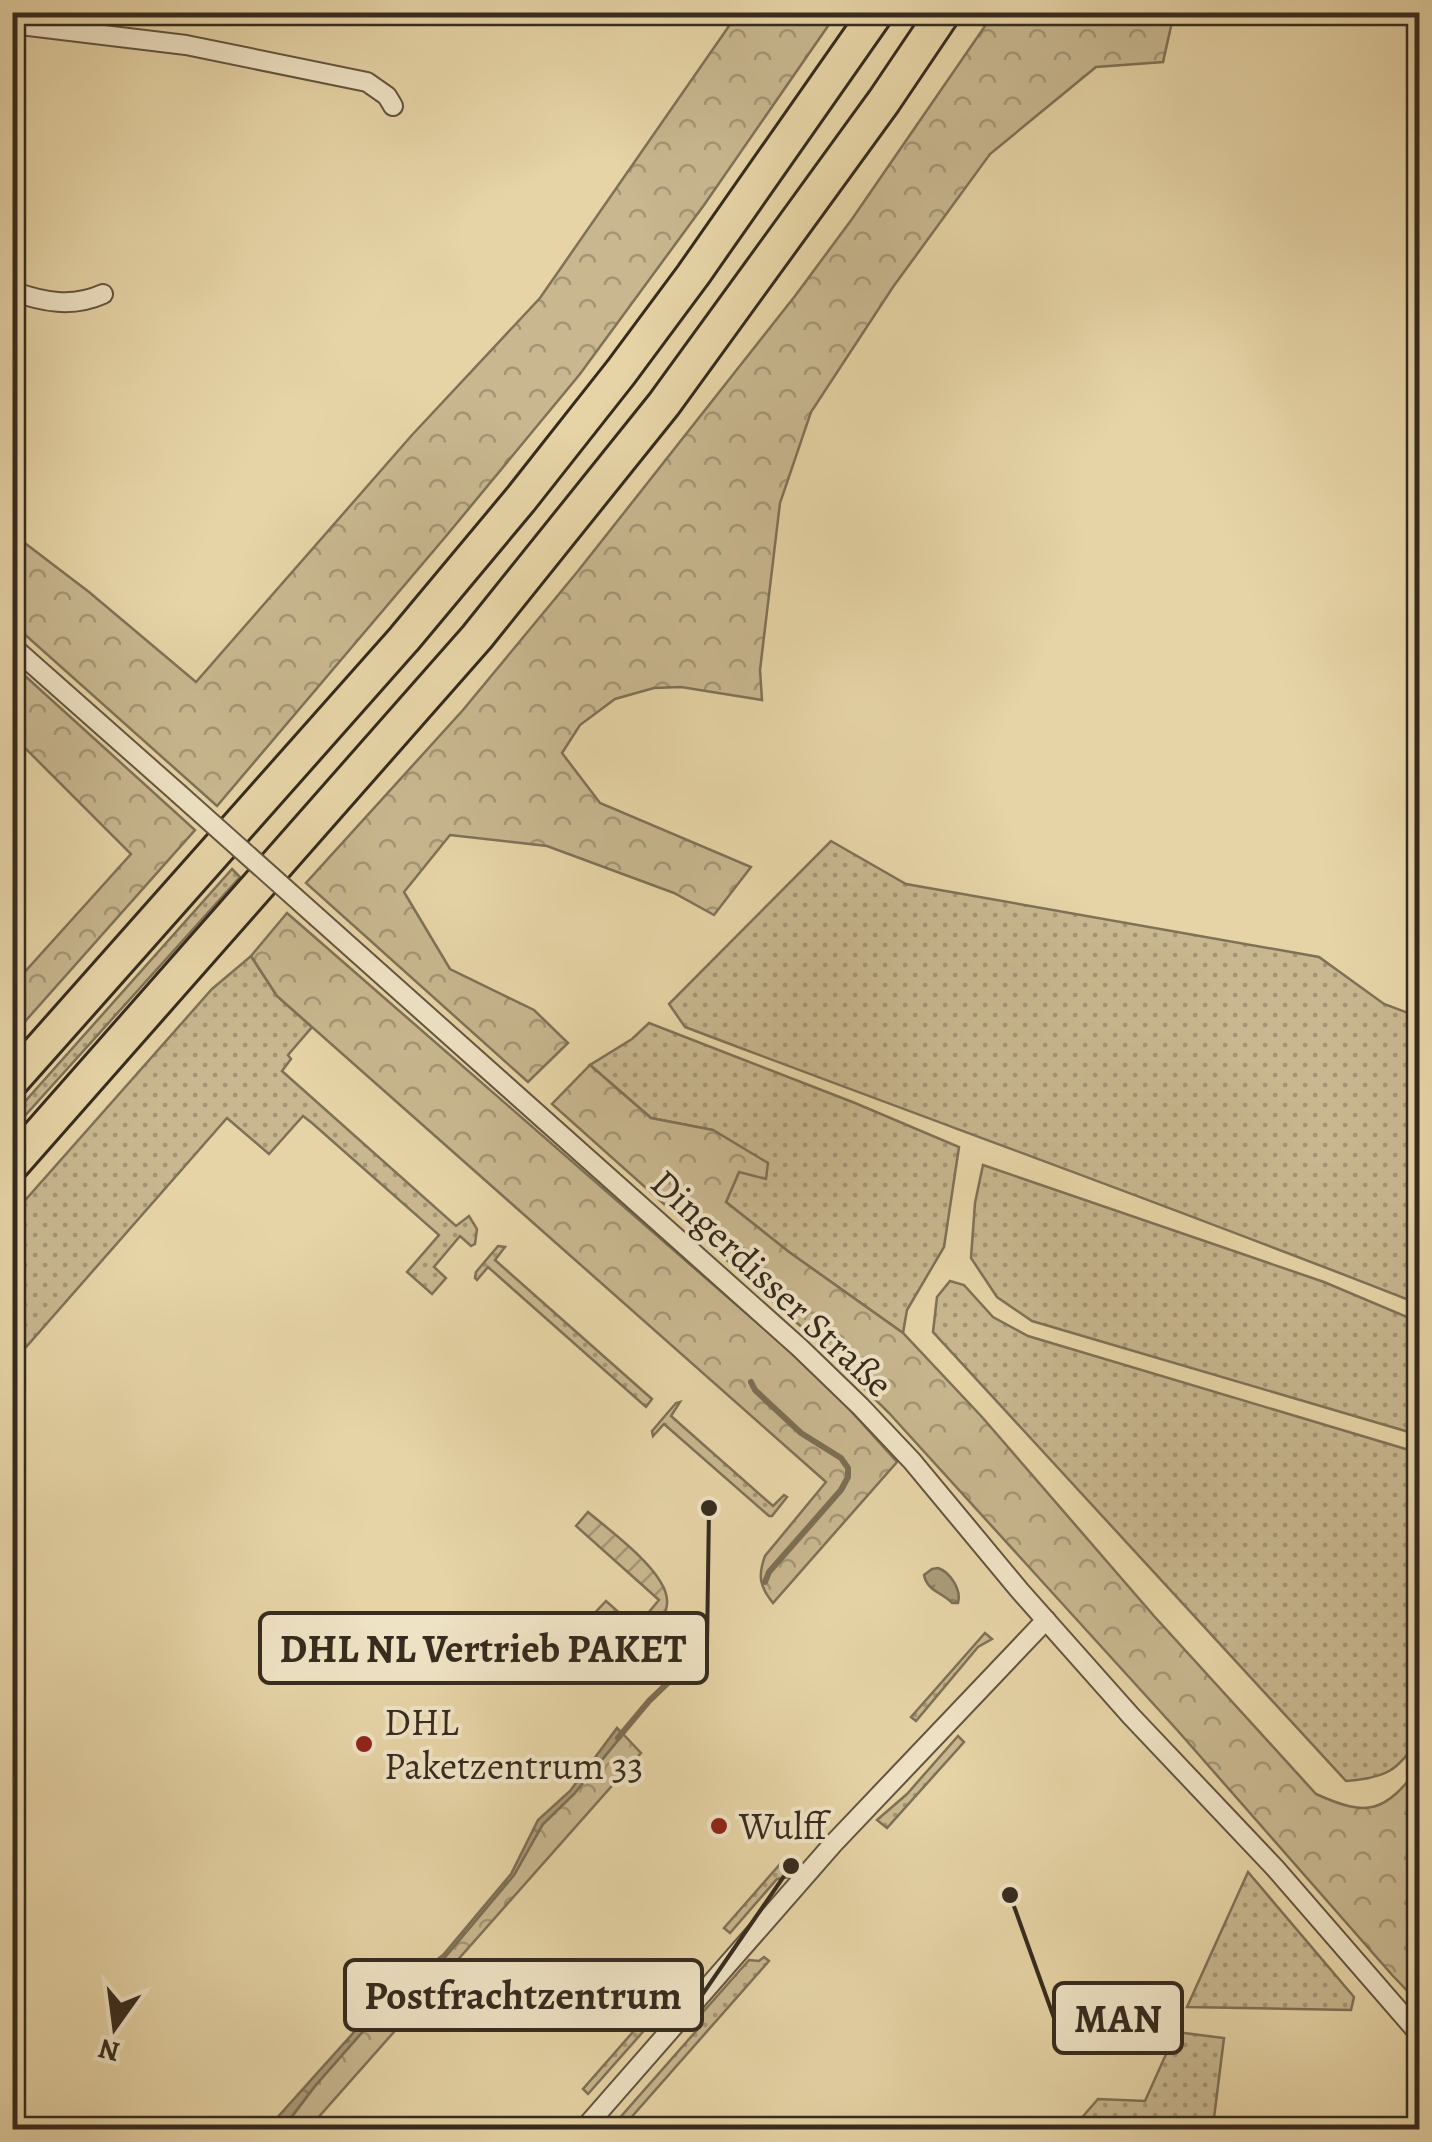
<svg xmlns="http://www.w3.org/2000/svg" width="1432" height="2142" viewBox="0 0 1432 2142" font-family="Alegreya,serif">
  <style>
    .grass { fill: url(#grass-dots); stroke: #7f7156; stroke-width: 2.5 }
    .forest { fill: url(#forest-crowns); stroke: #7f7156; stroke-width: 2.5 }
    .garden { fill: url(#garden-furrows); stroke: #7f7156; stroke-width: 2.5 }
    .water { fill: url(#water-ripples); stroke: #7c6e54; stroke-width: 2.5 }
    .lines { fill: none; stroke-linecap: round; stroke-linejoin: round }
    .stream { stroke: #7c6e54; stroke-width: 6 }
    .minor-casing { stroke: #625540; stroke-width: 22 }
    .motorway-casing { stroke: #362b1e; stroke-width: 38 }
    .minor { stroke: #efe3c5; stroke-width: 18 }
    .motorway { stroke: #e6d4a6; stroke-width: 32 }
    .minor-bridge-casing { stroke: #625540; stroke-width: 22; stroke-linecap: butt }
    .minor-bridge { stroke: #efe3c5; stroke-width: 18 }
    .poi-dot { fill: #8f2418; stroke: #efe3c5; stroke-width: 4 }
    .labels { text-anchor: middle; stroke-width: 8; stroke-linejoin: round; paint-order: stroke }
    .street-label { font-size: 38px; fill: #362b1e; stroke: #efe3c5 }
    .poi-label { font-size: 38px; fill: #362b1e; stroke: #efe3c5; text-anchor: start }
    .leader { fill: none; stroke: #362b1e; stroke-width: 4 }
    .callout-dot { fill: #362b1e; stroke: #efe3c5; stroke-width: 4 }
    .callout { fill: #efe3c5; stroke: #362b1e; stroke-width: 4 }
    .callout-label { font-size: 40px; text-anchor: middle; font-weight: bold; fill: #362b1e }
  </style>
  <defs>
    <pattern id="grass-dots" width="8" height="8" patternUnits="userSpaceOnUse" patternTransform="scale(2.5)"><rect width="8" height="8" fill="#c8b78f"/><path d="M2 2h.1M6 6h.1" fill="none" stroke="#a39574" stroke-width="1.8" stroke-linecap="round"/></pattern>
    <pattern id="forest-crowns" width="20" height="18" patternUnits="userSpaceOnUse" patternTransform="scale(2.5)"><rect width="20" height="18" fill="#c8b78f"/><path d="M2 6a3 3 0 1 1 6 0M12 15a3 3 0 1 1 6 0" fill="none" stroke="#a39574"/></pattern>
    <pattern id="garden-furrows" width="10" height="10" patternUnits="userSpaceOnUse" patternTransform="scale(2.5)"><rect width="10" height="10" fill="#c8b78f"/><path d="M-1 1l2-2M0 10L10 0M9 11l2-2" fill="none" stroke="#a39574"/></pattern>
    <pattern id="water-ripples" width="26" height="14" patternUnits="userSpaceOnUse" patternTransform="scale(2.5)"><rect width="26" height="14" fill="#aa9b78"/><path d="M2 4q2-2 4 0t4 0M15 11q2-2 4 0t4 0" fill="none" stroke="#8b7f62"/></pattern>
  </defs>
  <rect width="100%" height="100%" fill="#e6d4a6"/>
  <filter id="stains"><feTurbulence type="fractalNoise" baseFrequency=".002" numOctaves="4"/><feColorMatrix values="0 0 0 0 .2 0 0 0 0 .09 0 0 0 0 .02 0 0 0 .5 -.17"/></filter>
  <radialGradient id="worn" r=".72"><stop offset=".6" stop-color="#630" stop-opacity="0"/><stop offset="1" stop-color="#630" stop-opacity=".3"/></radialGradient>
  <g class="grass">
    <path d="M831,841L906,884L1319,957L1384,1004L1419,1017V1304C1176,1208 930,1120 685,1027L669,1004Z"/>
    <path d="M232,869L240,877L13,1129V1115Z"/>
    <path d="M251,956L277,996L312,1027L288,1055L291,1059L282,1071L456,1226L469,1216L477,1229L475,1244L471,1246L460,1236L434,1267L446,1278L432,1294L407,1272L439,1235L312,1123L303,1116L269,1154L227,1118L13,1362V1214L212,989Z"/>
    <path d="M649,1023L855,1103L959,1147L944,1247L907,1310L903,1333L789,1252L726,1202L739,1172L713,1130L651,1118L590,1065L632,1039Z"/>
    <path d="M983,1165L1324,1282L1419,1322V1435L1032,1321L997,1297L971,1258L975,1203Z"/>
    <path d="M498,1246L505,1247L495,1260L652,1399L646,1407L488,1267L477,1280L475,1278L476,1272Z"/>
    <path d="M950,1281L964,1285L993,1317L1028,1336L1419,1453V1738C1398,1771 1386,1778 1346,1781L933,1332L937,1297Z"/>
    <path d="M680,1402L671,1416L773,1506L784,1495L787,1497L772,1516H769L664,1424L653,1436L652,1431L676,1403Z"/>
    <path d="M985,1633L992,1639L978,1647L916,1721L911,1717Z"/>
    <path d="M958,1736L964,1742L887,1828L877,1820L907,1794Z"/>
    <path d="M781,1863L793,1873L790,1877L777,1879L730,1933L724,1928Z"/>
    <path d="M1248,1872L1354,1997L1351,2010L1187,2007Z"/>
    <path d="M764,1957L769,1961L621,2129H610L697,2030L696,2020L749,1960L759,1961Z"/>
    <path d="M688,1969L694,1974L588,2094L583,2089Z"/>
    <path d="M1176,2032L1224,2038L1213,2126L1220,2129H1072L1098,2099L1145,2101Z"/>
  </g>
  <g class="forest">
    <path d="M738,13H837L704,205L580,374L447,535L217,806L13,624V534L89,592L196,682L412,435L540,298Z"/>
    <path d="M994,13H1174L1163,62L1096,67L990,154L893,287L811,412L780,503L760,670L762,700L681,687L654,688L615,699L580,725L562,753L600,803L751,867L714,915L674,893L547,846L450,835L404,892L450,969L534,1010L568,1043L528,1082L306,883L463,710L578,571L795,296L852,219Z"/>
    <path d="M13,665L195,830L13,1035V985L131,854L13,736Z"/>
    <path d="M287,913L787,1349L841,1400L897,1462L773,1603C759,1586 758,1575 765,1556L826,1482L277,996L251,956Z"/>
    <path d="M590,1065L651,1118L713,1130L768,1163L766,1179L739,1172L726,1202L789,1252L903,1333L982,1417L1154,1616L1316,1794C1369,1818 1384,1812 1419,1768V2003L1393,1976L1178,1731L889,1413L815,1339L552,1104Z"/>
    <path d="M623,1734L641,1753L308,2129L282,2130L315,2086L386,2005L445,1957L514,1875L543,1824L574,1794Z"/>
  </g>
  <g class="garden">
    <path d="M588,1512C609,1530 666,1571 667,1600C668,1608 664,1616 661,1623L649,1612L659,1600L576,1526Z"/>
    <path d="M606,1601L635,1627L642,1620L650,1626L614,1666C598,1663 577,1648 584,1629C587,1619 599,1609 606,1601Z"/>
  </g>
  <g class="water">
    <path d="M938,1568C950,1572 962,1590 958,1603H952C943,1593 927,1591 924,1575L932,1569Z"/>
    <path d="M617,1728L623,1734L574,1794L543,1824L514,1875L445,1957L386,2005L315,2086L282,2129H267L381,2002L443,1955L511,1874L538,1820L570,1791Z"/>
  </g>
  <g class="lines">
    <g class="stream">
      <path d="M751,1382L755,1390L801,1433L841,1458L848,1468V1477L841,1490L769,1572L765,1582"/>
      <path d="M618,1738L649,1701L704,1648"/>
    </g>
    <g class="minor-casing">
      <g id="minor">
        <path d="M12,24L186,45L367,82L387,96L393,106"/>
        <path d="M12,291C43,302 72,308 103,294"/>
        <path d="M12,646L178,793"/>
        <path d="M318,918L800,1348L861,1407L912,1461L1020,1591L1131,1716L1275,1868L1420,2035"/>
        <path d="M583,2130L833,1844L1046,1620"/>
      </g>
    </g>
    <g class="motorway-casing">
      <g id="motorway">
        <path d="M12,1081L404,639L520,500L621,372L693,275L877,12"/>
        <path d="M12,1165L477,637L664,404L884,101L944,12"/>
      </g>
    </g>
    <use href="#minor" class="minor"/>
    <use href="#motorway" class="motorway"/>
    <g class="minor-bridge-casing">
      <path id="minor-bridge" d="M178,793L318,918"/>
    </g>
    <use href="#minor-bridge" class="minor-bridge"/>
  </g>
  <g class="poi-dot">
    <circle cx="364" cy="1744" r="10"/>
    <circle cx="719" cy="1826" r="10"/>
  </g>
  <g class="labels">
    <g class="street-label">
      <text transform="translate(772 1283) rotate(43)" y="13">Dingerdisser Straße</text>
    </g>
    <g class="poi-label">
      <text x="384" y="1735">DHL<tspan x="384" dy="44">Paketzentrum 33</tspan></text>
      <text x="739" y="1839">Wulff</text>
    </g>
  </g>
  <path class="leader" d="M709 1508L707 1648M791 1866L702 1995M1010 1895L1054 2018"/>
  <g class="callout-dot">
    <circle cx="709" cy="1508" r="10"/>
    <circle cx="791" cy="1866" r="10"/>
    <circle cx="1010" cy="1895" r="10"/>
  </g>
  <g class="callout">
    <rect x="260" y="1613" width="447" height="70" rx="10"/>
    <rect x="345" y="1960" width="357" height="70" rx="10"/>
    <rect x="1054" y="1983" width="128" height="70" rx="10"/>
  </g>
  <g class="callout-label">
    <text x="483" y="1662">DHL NL Vertrieb PAKET</text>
    <text x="523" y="2009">Postfrachtzentrum</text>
    <text x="1118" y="2032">MAN</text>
  </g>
  <rect width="1432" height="2142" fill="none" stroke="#e6d4a6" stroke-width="50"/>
  <rect x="15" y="15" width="1402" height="2112" fill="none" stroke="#362b1e" stroke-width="5"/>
  <rect x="25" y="25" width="1382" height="2092" fill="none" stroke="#362b1e" stroke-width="2.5"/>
  <g transform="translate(115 2027) rotate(194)" stroke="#efe3c5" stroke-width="8" paint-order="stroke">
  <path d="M0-8L18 38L0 25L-18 38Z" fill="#362b1e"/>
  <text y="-15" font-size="28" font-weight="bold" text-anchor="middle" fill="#362b1e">N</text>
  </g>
  <rect width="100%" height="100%" filter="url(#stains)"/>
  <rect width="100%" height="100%" fill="url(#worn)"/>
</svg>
